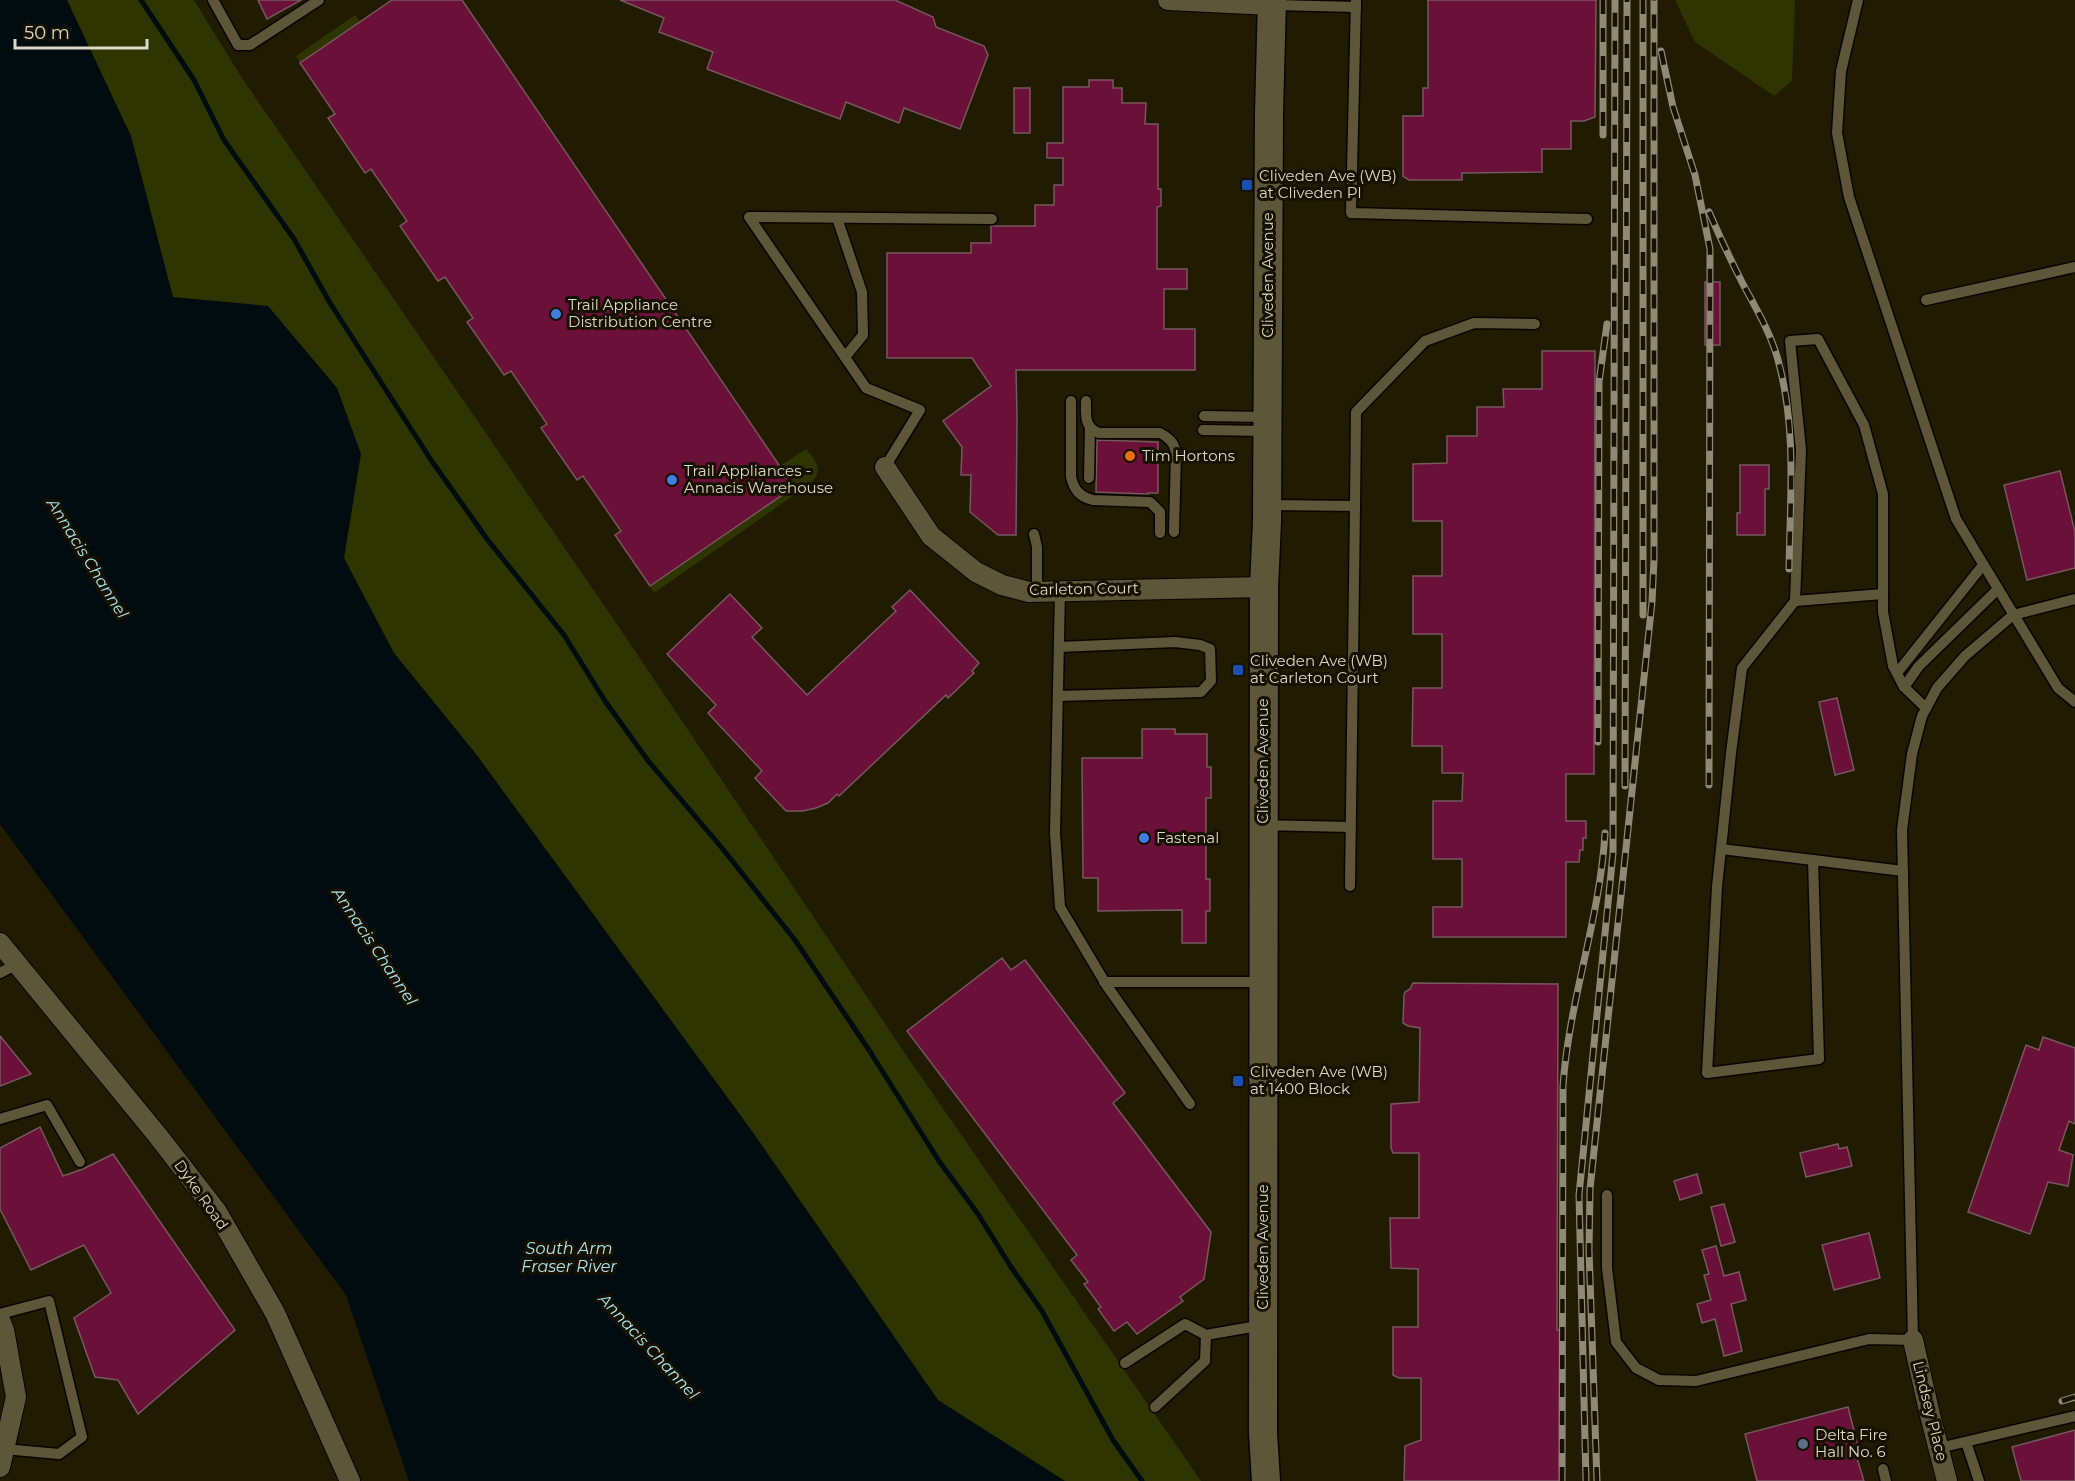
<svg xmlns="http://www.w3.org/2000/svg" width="2075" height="1481" viewBox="0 0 2075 1481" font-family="Montserrat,sans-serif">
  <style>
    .green { fill: #2e3500 }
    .water { fill: #000c0f }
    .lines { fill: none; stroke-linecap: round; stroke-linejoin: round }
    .stream { stroke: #000c0f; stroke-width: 5 }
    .building { fill: #6a1039; stroke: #775760; stroke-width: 1.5 }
    .lane-casing { stroke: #0a0500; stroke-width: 13 }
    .street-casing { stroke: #0a0500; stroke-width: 22 }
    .secondary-casing { stroke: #0a0500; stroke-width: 31 }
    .lane { stroke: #5d5639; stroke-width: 10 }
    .street { stroke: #5d5639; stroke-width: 20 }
    .secondary { stroke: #5d5639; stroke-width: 28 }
    .rail-casing { stroke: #8e8a76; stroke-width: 7 }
    .rail { stroke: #171100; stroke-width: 4.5; stroke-dasharray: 14; stroke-linecap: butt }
    .transit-dot { fill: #1a4fb4; stroke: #171100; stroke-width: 2 }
    .shop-dot { fill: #3f7fe0; stroke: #171100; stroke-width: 2 }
    .food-dot { fill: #e8710a; stroke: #171100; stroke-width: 2 }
    .service-dot { fill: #5c6f8a; stroke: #171100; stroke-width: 2 }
    .labels { text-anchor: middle; stroke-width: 6; stroke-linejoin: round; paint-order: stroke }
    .poi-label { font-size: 15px; fill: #dbd8c8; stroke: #171100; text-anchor: start }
    .street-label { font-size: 15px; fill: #dbd8c8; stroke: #171100 }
    .water-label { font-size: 16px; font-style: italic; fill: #abe6f3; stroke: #171100 }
  </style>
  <rect width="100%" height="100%" fill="#201b01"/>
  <g class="green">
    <path d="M51,0H194L240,75L623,633L904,1052L1201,1481H940L340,649L184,324L119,213Z"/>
    <path d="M1675,0H1795L1792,81L1774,96L1695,42Z"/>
    <path d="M355,15L360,22L300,63L296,56Z"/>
    <path d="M806,449C817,462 824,470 810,484L654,593L650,586L794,487L780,466Z"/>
  </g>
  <path class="water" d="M0,0H67L131,136L173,297L268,306L337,388L361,454L344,558L394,653L476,754L752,1131L938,1400L1065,1481H409L346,1295L0,824Z"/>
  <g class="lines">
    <path class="stream" d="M141,0L194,80L224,140L294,239L330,303L431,460L487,539L564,635L605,701L649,762L722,848L795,940L869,1050L939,1161L978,1214L1011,1267L1042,1311L1113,1440L1142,1481"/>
  </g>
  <g class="building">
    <path d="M258,0H301L267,19Z"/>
    <path d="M392,0H462L794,487L650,586L615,535L621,531L583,476L577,480L541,428L547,424L511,371L504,375L467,322L473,318L445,277L438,281L400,226L407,221L371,169L365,173L328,118L335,114L300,63Z"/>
    <path d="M620,0H895L933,17L936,27L984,46L988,55L960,129L904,108L899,123L846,102L840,119L707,69L713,52L659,32L664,18Z"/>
    <path d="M1428,0H1596L1595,117L1584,121H1571V149H1542V172L1462,173V180H1409L1403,176V116H1423V88H1428Z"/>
    <path d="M1089,80H1113V88H1122V103H1146L1145,124H1158V189H1161V206L1157,207V269H1187V289H1164V329H1195V370H1016L1017,416L1016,535H998L970,512L971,475H961L962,447L943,421L991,386L972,358H887V253H971V243H991V226H1035V205H1054V185H1063V158H1047V143H1063V87H1089Z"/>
    <rect x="1014" y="88" width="16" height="45"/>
    <rect x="1705" y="282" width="15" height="63"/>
    <path d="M1542,351H1595L1594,774H1566V821H1586V838H1583V850H1580L1579,862H1566V937H1433V907H1462V859H1433V801H1462L1463,773H1442V746H1412L1413,688H1442V634H1413V576H1442V521H1413V464L1447,463V436H1477V407H1504L1503,389H1542Z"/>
    <path d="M1097,440L1158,442V493H1148V494L1096,492Z"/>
    <path d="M1740,465H1769V489H1765V535H1737V513H1740Z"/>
    <path d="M2060,471L2075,532V568L2027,580L2004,485Z"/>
    <path d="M910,590L979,663L972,671L974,673L948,698L946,695L839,796L837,794L828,803L816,808L803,811H786L755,778L762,771L708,713L716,705L667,654L730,594L762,628L752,637L807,695L896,611L892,607Z"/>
    <path d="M1837,698L1854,770L1835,775L1819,702Z"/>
    <path d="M1142,729H1175V734H1207V767H1211V798H1206V879H1210V911H1206V943H1182V910L1098,911V878H1083L1082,758H1142Z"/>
    <path d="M1002,958L1011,970L1025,960L1125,1093L1113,1103L1211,1232L1204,1279L1180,1297L1183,1301L1137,1334L1127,1322L1114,1331L1098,1309L1101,1307L1084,1284L1088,1282L1071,1260L1077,1255L907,1031Z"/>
    <path d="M1413,983L1558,984L1557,1330H1561L1560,1481H1404L1405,1446L1421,1440V1378H1399L1393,1375V1327H1418V1269L1391,1268L1390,1218H1419V1153H1393L1391,1148V1104L1419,1102L1420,1028L1408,1026L1403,1023L1404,995L1405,992L1410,989Z"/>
    <path d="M0,1036L31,1074L0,1086Z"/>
    <path d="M2043,1037L2075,1048V1124L2069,1121L2059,1150L2073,1155L2068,1186L2048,1182L2030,1234L1968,1212L2026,1045L2039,1050Z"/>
    <path d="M40,1127L63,1176L83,1169L113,1154L235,1330L138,1414L118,1380L95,1377L74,1318L111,1293L84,1245L31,1270L0,1209V1148Z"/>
    <path d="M1838,1144L1839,1149L1847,1147L1852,1166L1806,1177L1800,1153Z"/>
    <path d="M1697,1174L1702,1193L1680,1200L1674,1181Z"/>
    <path d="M1724,1204L1735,1242L1721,1246L1711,1207Z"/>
    <path d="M1869,1233L1880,1278L1834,1290L1822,1245Z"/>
    <path d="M1716,1246L1724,1276L1739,1272L1746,1300L1731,1304L1742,1351L1724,1356L1715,1319L1702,1323L1697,1304L1711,1300L1704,1275L1709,1274L1702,1250Z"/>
    <path d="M1848,1407L1860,1454L1856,1455L1864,1481H1757L1745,1434Z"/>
    <path d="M2075,1430V1481H2021L2012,1447Z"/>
  </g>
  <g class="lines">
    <g class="lane-casing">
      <g id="lane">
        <path d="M213,0L238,45H250L319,0"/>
        <path d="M1356,0L1351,213L1587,219"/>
        <path d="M1858,0L1841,71L1837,133L1849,197L1956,519L2058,688L2075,702"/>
        <path d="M1274,5L1356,7"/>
        <path d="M837,218L862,292L863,335L845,357"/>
        <path d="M1926,300L2075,267"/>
        <path d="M1071,401V477C1074,490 1080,497 1093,500L1150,502L1160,512V533"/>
        <path d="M1086,401C1086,416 1084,427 1099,433H1160C1169,438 1174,442 1176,453L1174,532"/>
        <path d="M1204,416L1267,417"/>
        <path d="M1203,430L1266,431"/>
        <path d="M885,467L920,410L866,388L749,217L992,219"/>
        <path d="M1089,478L1090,427"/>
        <path d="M1268,505L1355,506L1350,886"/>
        <path d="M1355,506L1356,412L1425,341L1474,323L1535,324"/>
        <path d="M1034,534L1037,547V591"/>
        <path d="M1060,591L1055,833L1060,907L1107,986L1190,1104"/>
        <path d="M1795,601L1883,594"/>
        <path d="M1897,673L1983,565"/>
        <path d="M1058,696L1201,692L1211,681L1210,649L1200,645L1175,642L1059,647"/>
        <path d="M1926,708L1904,687L1919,666L1998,589"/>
        <path d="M1264,825L1351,827"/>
        <path d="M1721,849L1813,860"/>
        <path d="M1903,871L1813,860L1819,1059L1707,1073L1717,887L1731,753L1742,668L1795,601L1801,450L1790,341L1818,339L1864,425L1883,494V612L1893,666L1904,687"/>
        <path d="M0,973L17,964"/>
        <path d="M1104,982H1263"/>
        <path d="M0,1119L47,1105L80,1162"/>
        <path d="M1607,1195V1268L1616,1342L1636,1368L1659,1380L1696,1381L1869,1339L1913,1340L1902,830L1912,754L1922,716L1937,688L1965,656L2013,615L2075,599"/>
        <path d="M0,1314L49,1301L82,1437L59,1454L4,1449"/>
        <path d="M1125,1363L1185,1324L1206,1335L1263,1325"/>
        <path d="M1155,1407L1205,1361L1206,1335"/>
        <path d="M1966,1442L1979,1481"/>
        <path d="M1939,1448L2075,1416"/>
        <path d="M1883,1469L1886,1481"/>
      </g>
    </g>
    <g class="street-casing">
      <g id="street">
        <path d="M1168,0L1271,5"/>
        <path d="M885,467L931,536L976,572L1002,585L1029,592L1264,587"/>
        <path d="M0,943L158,1136L217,1212L275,1313L350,1481"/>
        <path d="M0,1320L4,1330L16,1397L0,1467"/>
        <path d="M1913,1340L1930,1415L1947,1481"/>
      </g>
    </g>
    <g class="secondary-casing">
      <path id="secondary" d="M1266,1481L1263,1433L1264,587L1267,522L1269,113L1272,0"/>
    </g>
    <use href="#lane" class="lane"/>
    <use href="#street" class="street"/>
    <use href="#secondary" class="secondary"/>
    <g class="rail-casing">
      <g id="rail">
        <path d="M1603,0V135"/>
        <path d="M1643,0V615"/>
        <path d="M1661,51L1673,107L1695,175L1710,249L1709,785"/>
        <path d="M1709,212C1720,237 1731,261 1744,286C1757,310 1771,334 1778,360C1797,428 1790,500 1789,569"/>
        <path d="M1598,742L1599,382L1607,324"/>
        <path d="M1625,786L1627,0"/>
        <path d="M2062,1401L2075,1397"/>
        <path d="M1562,1481L1563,1086C1569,1000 1600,919 1605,833"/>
        <path d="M1586,1481L1579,1195L1613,853L1615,0"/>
        <path d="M1597,1481L1589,1250L1590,1189L1652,602L1654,559V0"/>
      </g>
    </g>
    <use href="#rail" class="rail"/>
  </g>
  <g class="transit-dot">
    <rect x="1241" y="179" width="12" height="12" rx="3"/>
    <rect x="1232" y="664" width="12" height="12" rx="3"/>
    <rect x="1232" y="1075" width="12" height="12" rx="3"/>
  </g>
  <g class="shop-dot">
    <circle cx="556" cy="314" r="6"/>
    <circle cx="672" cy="480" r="6"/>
    <circle cx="1144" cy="838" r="6"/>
  </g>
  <circle class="food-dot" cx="1130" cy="456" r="6"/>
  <circle class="service-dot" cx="1803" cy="1444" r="6"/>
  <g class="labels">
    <g class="poi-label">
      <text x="1259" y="181">Cliveden Ave (WB)<tspan x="1259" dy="17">at Cliveden Pl</tspan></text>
      <text x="568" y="310">Trail Appliance<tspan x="568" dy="17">Distribution Centre</tspan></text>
      <text x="1142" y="461">Tim Hortons</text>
      <text x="684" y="476">Trail Appliances -<tspan x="684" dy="17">Annacis Warehouse</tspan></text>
      <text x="1250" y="666">Cliveden Ave (WB)<tspan x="1250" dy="17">at Carleton Court</tspan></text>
      <text x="1156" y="843">Fastenal</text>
      <text x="1250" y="1077">Cliveden Ave (WB)<tspan x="1250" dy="17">at 1400 Block</tspan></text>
      <text x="1815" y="1440">Delta Fire<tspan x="1815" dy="17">Hall No. 6</tspan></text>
    </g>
    <g class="street-label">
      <text transform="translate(1268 275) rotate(-90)" y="5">Cliveden Avenue</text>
      <text transform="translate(1084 589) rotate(-1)" y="5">Carleton Court</text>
      <text transform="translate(1263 761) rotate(-90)" y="5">Cliveden Avenue</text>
      <text transform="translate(201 1195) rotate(55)" y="5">Dyke Road</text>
      <text transform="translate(1263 1247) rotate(-90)" y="5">Cliveden Avenue</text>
      <text transform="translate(1930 1411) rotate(76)" y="5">Lindsey Place</text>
    </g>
    <g class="water-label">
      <text transform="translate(88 558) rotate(58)" y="6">Annacis Channel</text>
      <text transform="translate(375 946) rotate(56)" y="6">Annacis Channel</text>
      <text x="569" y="1254">South Arm<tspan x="569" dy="18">Fraser River</tspan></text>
      <text transform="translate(649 1346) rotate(47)" y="6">Annacis Channel</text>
    </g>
  </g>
  <path d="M15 39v9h132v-9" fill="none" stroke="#dbd8c8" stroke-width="3"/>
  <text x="24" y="39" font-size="18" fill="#dbd8c8" stroke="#171100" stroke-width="4.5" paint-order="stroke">50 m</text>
</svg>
